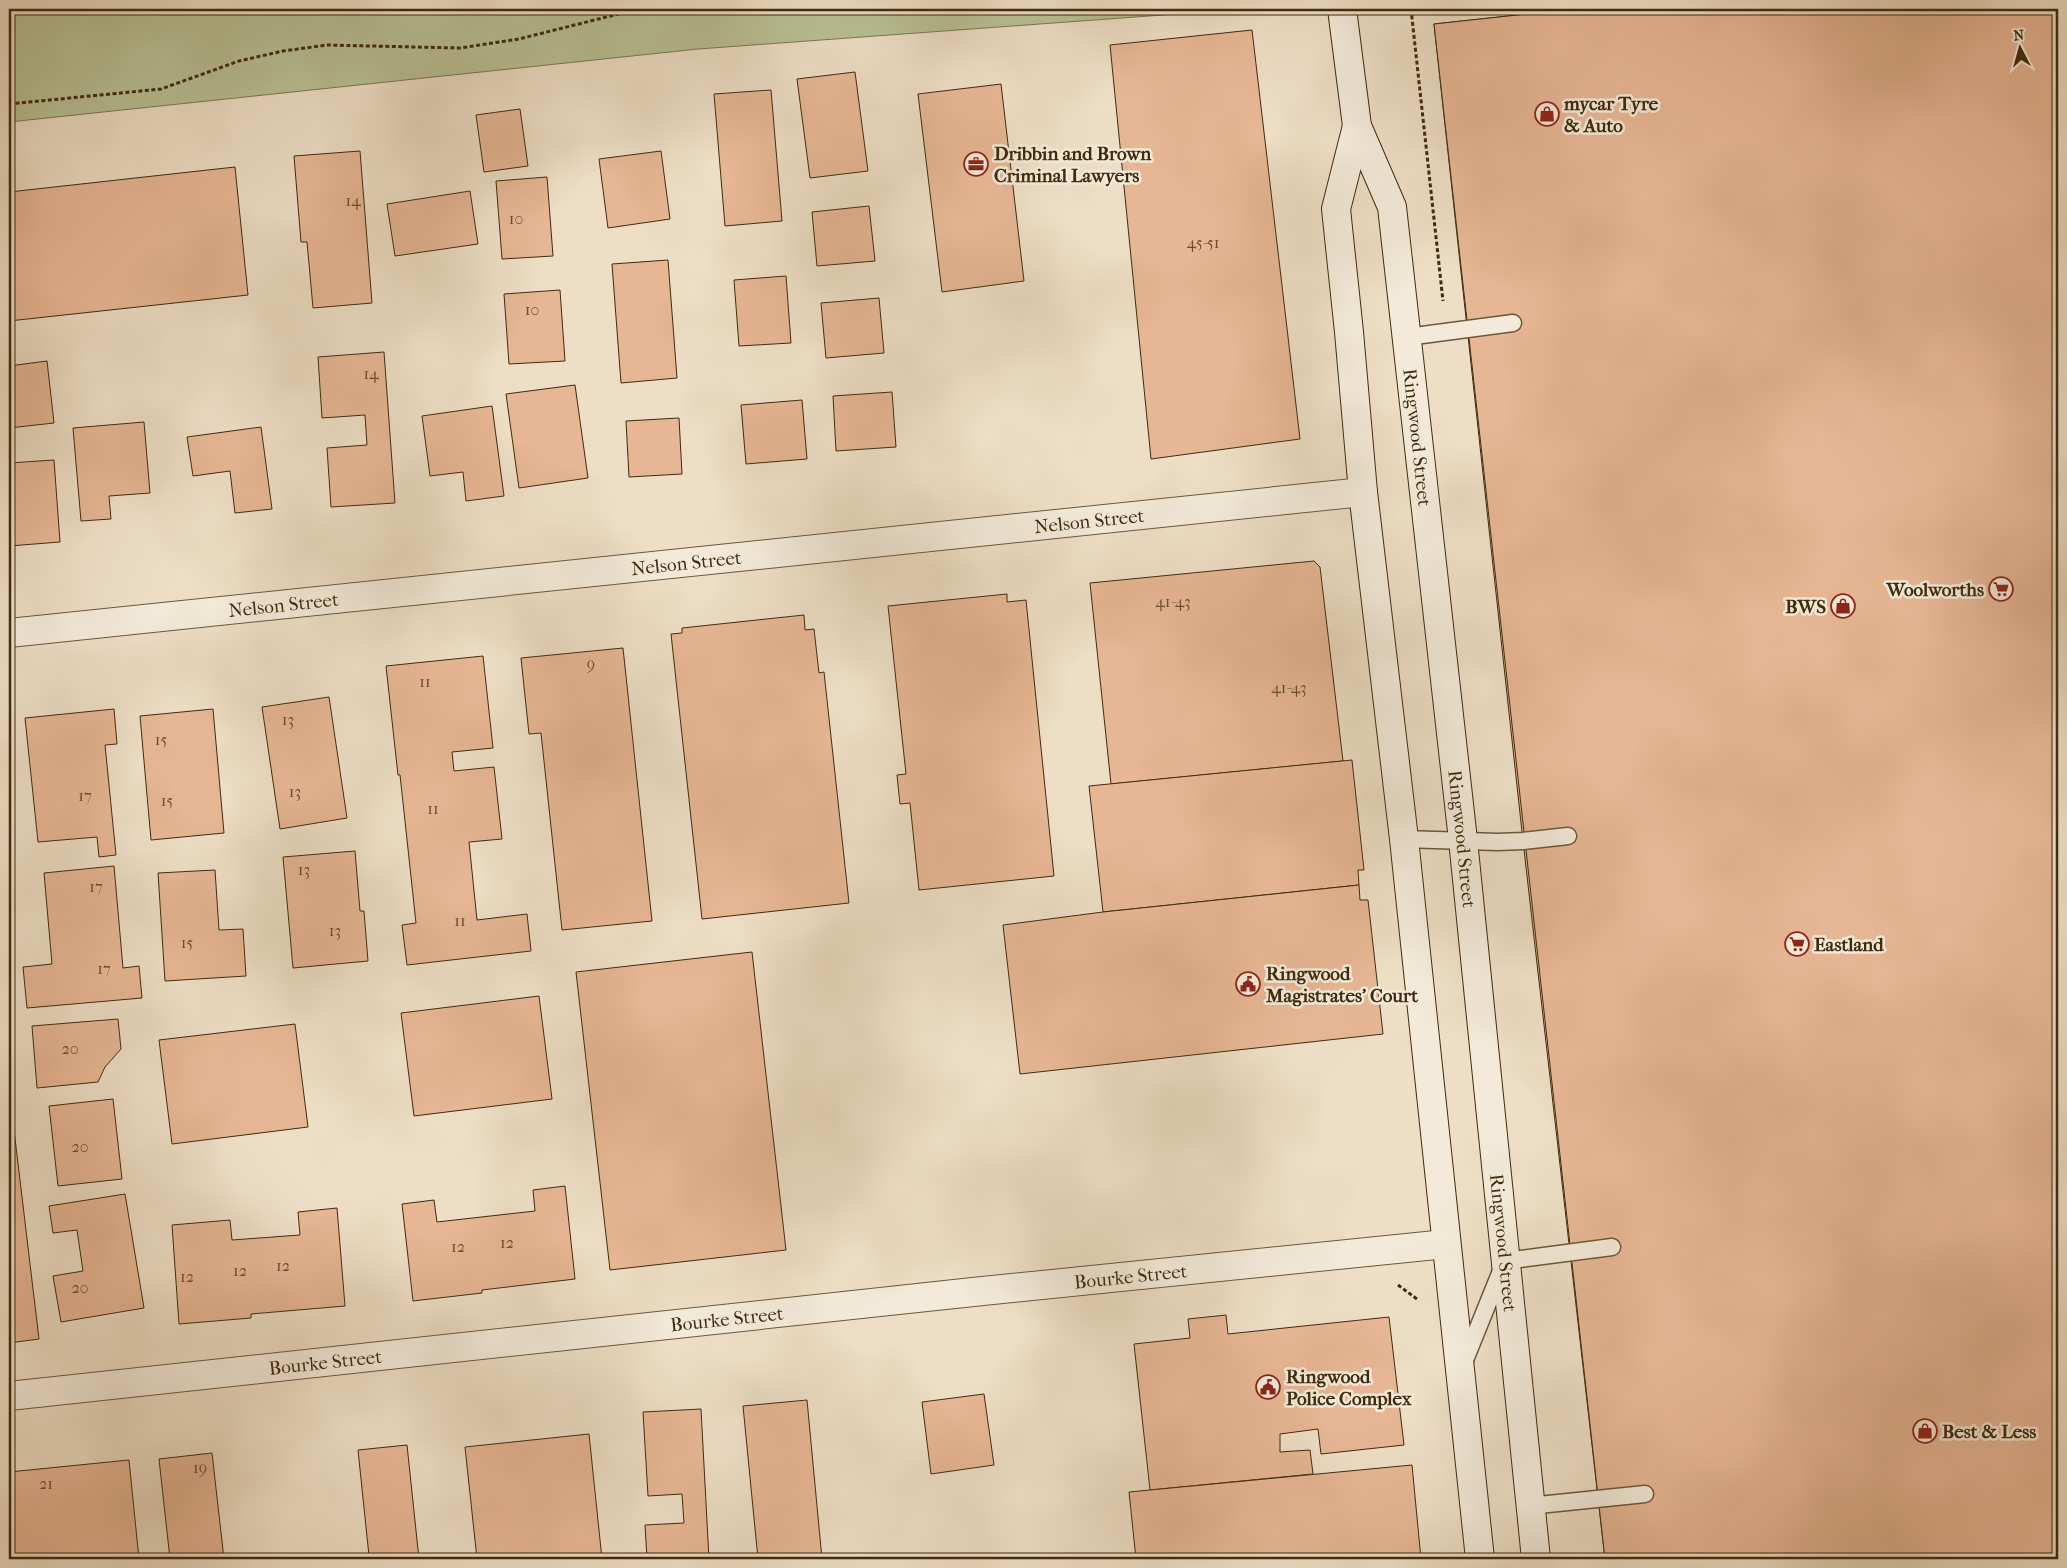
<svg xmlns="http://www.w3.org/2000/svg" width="2067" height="1568" viewBox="0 0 2067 1568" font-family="'IM FELL French Canon',serif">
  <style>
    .green { fill: #b8c195; stroke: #7c7652 }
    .building { fill: #e7b694; stroke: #402b0e }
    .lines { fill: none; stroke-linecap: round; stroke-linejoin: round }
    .service-casing { stroke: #6b583c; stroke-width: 19 }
    .minor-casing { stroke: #6b583c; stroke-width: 30 }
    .secondary-casing { stroke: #402b0e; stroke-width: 30 }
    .path { stroke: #402b0e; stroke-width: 3; stroke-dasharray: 4 2.5; stroke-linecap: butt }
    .service { stroke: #f3ead9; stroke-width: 16 }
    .minor { stroke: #f3ead9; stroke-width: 28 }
    .secondary { stroke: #f3ead9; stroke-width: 28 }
    .labels { text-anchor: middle; stroke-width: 5; stroke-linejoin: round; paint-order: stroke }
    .number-label { font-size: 16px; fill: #6a4e30 }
    .poi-label { font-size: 19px; font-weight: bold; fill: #402b0e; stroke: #f3ead9; text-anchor: start }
    .street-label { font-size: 19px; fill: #402b0e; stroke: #f3ead9 }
  </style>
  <rect width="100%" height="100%" fill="#eddec5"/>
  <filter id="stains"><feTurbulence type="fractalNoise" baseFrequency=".004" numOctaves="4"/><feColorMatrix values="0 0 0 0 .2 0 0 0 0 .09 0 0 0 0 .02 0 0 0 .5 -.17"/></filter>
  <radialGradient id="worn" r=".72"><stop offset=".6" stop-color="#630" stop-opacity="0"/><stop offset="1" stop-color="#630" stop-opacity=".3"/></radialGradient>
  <path class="green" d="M9,9H1245L698,49L9,122Z"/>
  <g class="building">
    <path d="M1573,9H1998L2004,27L2022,26L2050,266L1738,307L1894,1559H1605L1523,841L1434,24Z"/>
    <path d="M1573,9H2058V1559H1605L1434,24Z"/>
    <path d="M1252,30L1300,439L1151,459L1110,45Z"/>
    <path d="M855,72L868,171L810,178L797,79Z"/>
    <path d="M1001,84L1024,281L942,292L918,94Z"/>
    <path d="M771,90L782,221L725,226L714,94Z"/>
    <path d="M520,109L528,166L484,172L476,115Z"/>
    <path d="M360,151L372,303L313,308L307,242H301L294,156Z"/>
    <path d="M661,151L670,219L608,228L599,159Z"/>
    <path d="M235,167L248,295L9,321V192Z"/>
    <path d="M547,177L553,256L502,259L496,181Z"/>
    <path d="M470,191L478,244L395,256L387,204Z"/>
    <path d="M869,206L875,261L817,266L812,212Z"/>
    <path d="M668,260L677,378L621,383L612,264Z"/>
    <path d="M786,276L791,343L739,346L734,280Z"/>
    <path d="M560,290L565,361L509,364L504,294Z"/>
    <path d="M879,298L884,353L826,358L821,303Z"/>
    <path d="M384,352L395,503L331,507L327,448L367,445L365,415L322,418L318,357Z"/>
    <path d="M47,361L54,423L9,428V366Z"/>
    <path d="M575,385L588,478L519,488L506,394Z"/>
    <path d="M892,392L896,447L836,451L833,396Z"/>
    <path d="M802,400L807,459L746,464L741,405Z"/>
    <path d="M492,406L504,496L466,501L463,472L430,476L422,416Z"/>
    <path d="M679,418L682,474L629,477L626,421Z"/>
    <path d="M144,422L150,493L109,496L111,519L81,521L73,428Z"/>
    <path d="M261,427L272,509L235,513L230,471L193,476L187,437Z"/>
    <path d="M54,460L60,542L9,546V463Z"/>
    <path d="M1314,561L1320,567L1343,761L1111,784L1090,583Z"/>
    <path d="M1007,594V602L1026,600L1054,876L919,890L910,803L900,804L897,775L906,774L888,606Z"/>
    <path d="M804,615L805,630L814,629L819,673L824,672L849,903L702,919L671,634L682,633V628Z"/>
    <path d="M623,648L652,921L562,930L541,733L529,734L521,658Z"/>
    <path d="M483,656L493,748L452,752L454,771L494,767L502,839L469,842L477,920L527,914L531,951L407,965L402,925L416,923L400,775H398L386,666Z"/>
    <path d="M329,697L347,818L280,829L262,707Z"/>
    <path d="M114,709L117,744L105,745L116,855L99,857L97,837L38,842L25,718Z"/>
    <path d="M213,709L224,833L151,840L140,716Z"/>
    <path d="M1352,760L1364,870H1358L1359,885L1103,912L1089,786Z"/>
    <path d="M355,851L360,911H364L368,961L293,968L283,857Z"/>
    <path d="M114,866L123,968L139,966L142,998L27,1008L23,967L52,964L44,873Z"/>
    <path d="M215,870L219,930L243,929L246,976L165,981L158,873Z"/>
    <path d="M1359,885L1360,900H1368L1383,1034L1020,1074L1003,925L1103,912Z"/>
    <path d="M752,952L786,1250L610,1270L576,972Z"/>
    <path d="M539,996L552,1099L414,1116L401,1013Z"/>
    <path d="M118,1019L121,1049L105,1067L98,1082L37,1088L32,1026Z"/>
    <path d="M295,1024L308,1127L172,1144L159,1040Z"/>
    <path d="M113,1099L122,1179L58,1186L49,1106Z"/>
    <path d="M9,1130H14L39,1339L9,1343Z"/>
    <path d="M565,1186L575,1279L482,1290V1293L413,1301L402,1204L434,1200L437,1222L535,1211L533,1190Z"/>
    <path d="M125,1194L144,1308L61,1322L53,1276L83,1271L77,1230L53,1233L49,1206Z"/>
    <path d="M337,1208L345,1306L251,1314V1318L179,1324L172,1225L230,1220L232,1240L300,1235L298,1212Z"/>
    <path d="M1226,1315L1228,1334L1389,1317L1404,1445L1321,1454L1318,1429L1280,1434V1452L1310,1450L1313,1474L1150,1490L1134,1344L1190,1338L1188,1319Z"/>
    <path d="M984,1394L994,1465L931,1474L922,1402Z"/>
    <path d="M807,1400L822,1559H758L743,1406Z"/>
    <path d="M701,1409L709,1559H647L645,1525L684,1523L682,1494L648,1496L643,1412Z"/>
    <path d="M589,1434L602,1559H477L465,1447Z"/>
    <path d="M407,1445L419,1559H352V1558L369,1556L358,1450Z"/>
    <path d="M212,1453L224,1559H170L159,1459Z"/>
    <path d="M129,1460L139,1559H9V1472Z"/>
    <path d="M1412,1465L1421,1559H1136L1129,1492Z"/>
  </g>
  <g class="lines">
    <g class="service-casing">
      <g id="service">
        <path d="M1407,337L1513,323"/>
        <path d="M1404,839L1498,842L1523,841L1568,836"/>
        <path d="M1463,1365L1505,1261L1612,1247"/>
        <path d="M1529,1506L1645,1494"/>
      </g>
    </g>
    <g class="minor-casing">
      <g id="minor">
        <path id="s1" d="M9,633L1363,492"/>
        <path id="s2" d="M9,1396L973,1292L1446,1244"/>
      </g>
    </g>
    <g class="secondary-casing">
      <g id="secondary">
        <path id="s3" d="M1342,9L1357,126L1392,207L1463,840L1536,1559"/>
        <path d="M1357,126L1336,209L1349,332L1363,492L1404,839L1480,1559"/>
      </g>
    </g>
    <g class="path">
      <path d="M1411,9L1443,301"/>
      <path d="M9,104L161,89L239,61L283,51L327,45L460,48L519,39L634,10L665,9"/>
      <path d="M1398,1285L1417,1299"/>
    </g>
    <use href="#service" class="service"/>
    <use href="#minor" class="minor"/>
    <use href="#secondary" class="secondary"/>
  </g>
  <defs>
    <g id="shop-ring" transform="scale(1.25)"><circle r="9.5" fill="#f3ead9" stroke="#8f2418" stroke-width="1.5"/><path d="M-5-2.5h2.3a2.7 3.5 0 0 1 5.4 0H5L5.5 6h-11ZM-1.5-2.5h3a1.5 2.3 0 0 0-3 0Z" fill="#8f2418"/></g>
    <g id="office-ring" transform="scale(1.25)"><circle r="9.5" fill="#f3ead9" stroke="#8f2418" stroke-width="1.5"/><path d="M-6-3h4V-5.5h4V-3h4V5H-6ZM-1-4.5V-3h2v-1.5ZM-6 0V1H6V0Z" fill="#8f2418"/></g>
    <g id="supermarket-ring" transform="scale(1.25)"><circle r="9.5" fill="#f3ead9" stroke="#8f2418" stroke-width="1.5"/><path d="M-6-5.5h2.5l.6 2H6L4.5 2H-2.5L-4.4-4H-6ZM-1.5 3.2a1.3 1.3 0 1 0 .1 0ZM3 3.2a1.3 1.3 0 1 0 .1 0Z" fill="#8f2418"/></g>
    <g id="civic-ring" transform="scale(1.25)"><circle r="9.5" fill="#f3ead9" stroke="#8f2418" stroke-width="1.5"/><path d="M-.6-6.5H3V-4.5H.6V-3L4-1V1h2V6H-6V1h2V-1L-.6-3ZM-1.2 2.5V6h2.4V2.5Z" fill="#8f2418"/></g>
  </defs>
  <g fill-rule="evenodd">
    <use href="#shop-ring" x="1547" y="114"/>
    <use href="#office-ring" x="976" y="164"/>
    <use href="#supermarket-ring" x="2001" y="589"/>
    <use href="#shop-ring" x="1843" y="606"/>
    <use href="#supermarket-ring" x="1797" y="944"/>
    <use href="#civic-ring" x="1248" y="984"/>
    <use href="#civic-ring" x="1268" y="1387"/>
    <use href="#shop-ring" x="1925" y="1431"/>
  </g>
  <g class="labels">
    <g class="number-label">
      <text x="353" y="206">14</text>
      <text x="516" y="224">10</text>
      <text x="1203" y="248">45-51</text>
      <text x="532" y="315">10</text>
      <text x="371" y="379">14</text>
      <text x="1173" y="607">41-43</text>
      <text x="591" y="669">9</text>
      <text x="425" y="687">11</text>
      <text x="1289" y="693">41-43</text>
      <text x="288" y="725">13</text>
      <text x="161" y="745">15</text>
      <text x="295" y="797">13</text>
      <text x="85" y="801">17</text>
      <text x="167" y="806">15</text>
      <text x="433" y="814">11</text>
      <text x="304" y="875">13</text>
      <text x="96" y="892">17</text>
      <text x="460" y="926">11</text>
      <text x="335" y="936">13</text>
      <text x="187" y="948">15</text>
      <text x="104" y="974">17</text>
      <text x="70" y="1054">20</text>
      <text x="80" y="1152">20</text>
      <text x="507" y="1248">12</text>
      <text x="458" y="1252">12</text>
      <text x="283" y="1271">12</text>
      <text x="240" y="1276">12</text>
      <text x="187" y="1282">12</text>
      <text x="80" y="1293">20</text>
      <text x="200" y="1473">19</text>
      <text x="46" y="1489">21</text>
    </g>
    <g class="poi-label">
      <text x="1564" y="110">mycar Tyre<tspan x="1564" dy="22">&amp; Auto</tspan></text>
      <text x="994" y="160">Dribbin and Brown<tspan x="994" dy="22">Criminal Lawyers</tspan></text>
      <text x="1984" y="596" text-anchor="end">Woolworths</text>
      <text x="1826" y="613" text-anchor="end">BWS</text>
      <text x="1814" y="951">Eastland</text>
      <text x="1266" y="980">Ringwood<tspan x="1266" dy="22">Magistrates' Court</tspan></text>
      <text x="1286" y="1383">Ringwood<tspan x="1286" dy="22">Police Complex</tspan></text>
      <text x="1942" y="1438">Best &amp; Less</text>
    </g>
    <g class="street-label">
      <text dy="7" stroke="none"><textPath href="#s3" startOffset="438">Ringwood Street</textPath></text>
      <text dy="7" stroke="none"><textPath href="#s1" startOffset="1086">Nelson Street</textPath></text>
      <text dy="7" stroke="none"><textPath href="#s1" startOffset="681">Nelson Street</textPath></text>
      <text dy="7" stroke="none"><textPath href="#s1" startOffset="276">Nelson Street</textPath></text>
      <text dy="7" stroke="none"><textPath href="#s3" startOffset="842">Ringwood Street</textPath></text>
      <text dy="7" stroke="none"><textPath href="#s3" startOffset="1248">Ringwood Street</textPath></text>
      <text dy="7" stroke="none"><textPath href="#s2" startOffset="1128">Bourke Street</textPath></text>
      <text dy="7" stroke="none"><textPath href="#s2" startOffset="722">Bourke Street</textPath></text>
      <text dy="7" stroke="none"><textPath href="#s2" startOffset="318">Bourke Street</textPath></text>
    </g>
  </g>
  <rect width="2067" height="1568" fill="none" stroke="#eddec5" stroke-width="30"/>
  <rect x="10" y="10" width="2047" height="1548" fill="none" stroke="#402b0e" stroke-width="2.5"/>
  <rect x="15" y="15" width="2037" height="1538" fill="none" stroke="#402b0e"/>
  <g transform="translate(2020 48) rotate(354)" stroke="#f3ead9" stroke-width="4" paint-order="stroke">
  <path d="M0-4L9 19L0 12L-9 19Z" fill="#402b0e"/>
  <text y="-8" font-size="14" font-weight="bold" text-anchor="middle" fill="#402b0e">N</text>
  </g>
  <rect width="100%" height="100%" filter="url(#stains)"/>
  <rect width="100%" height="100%" fill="url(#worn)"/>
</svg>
